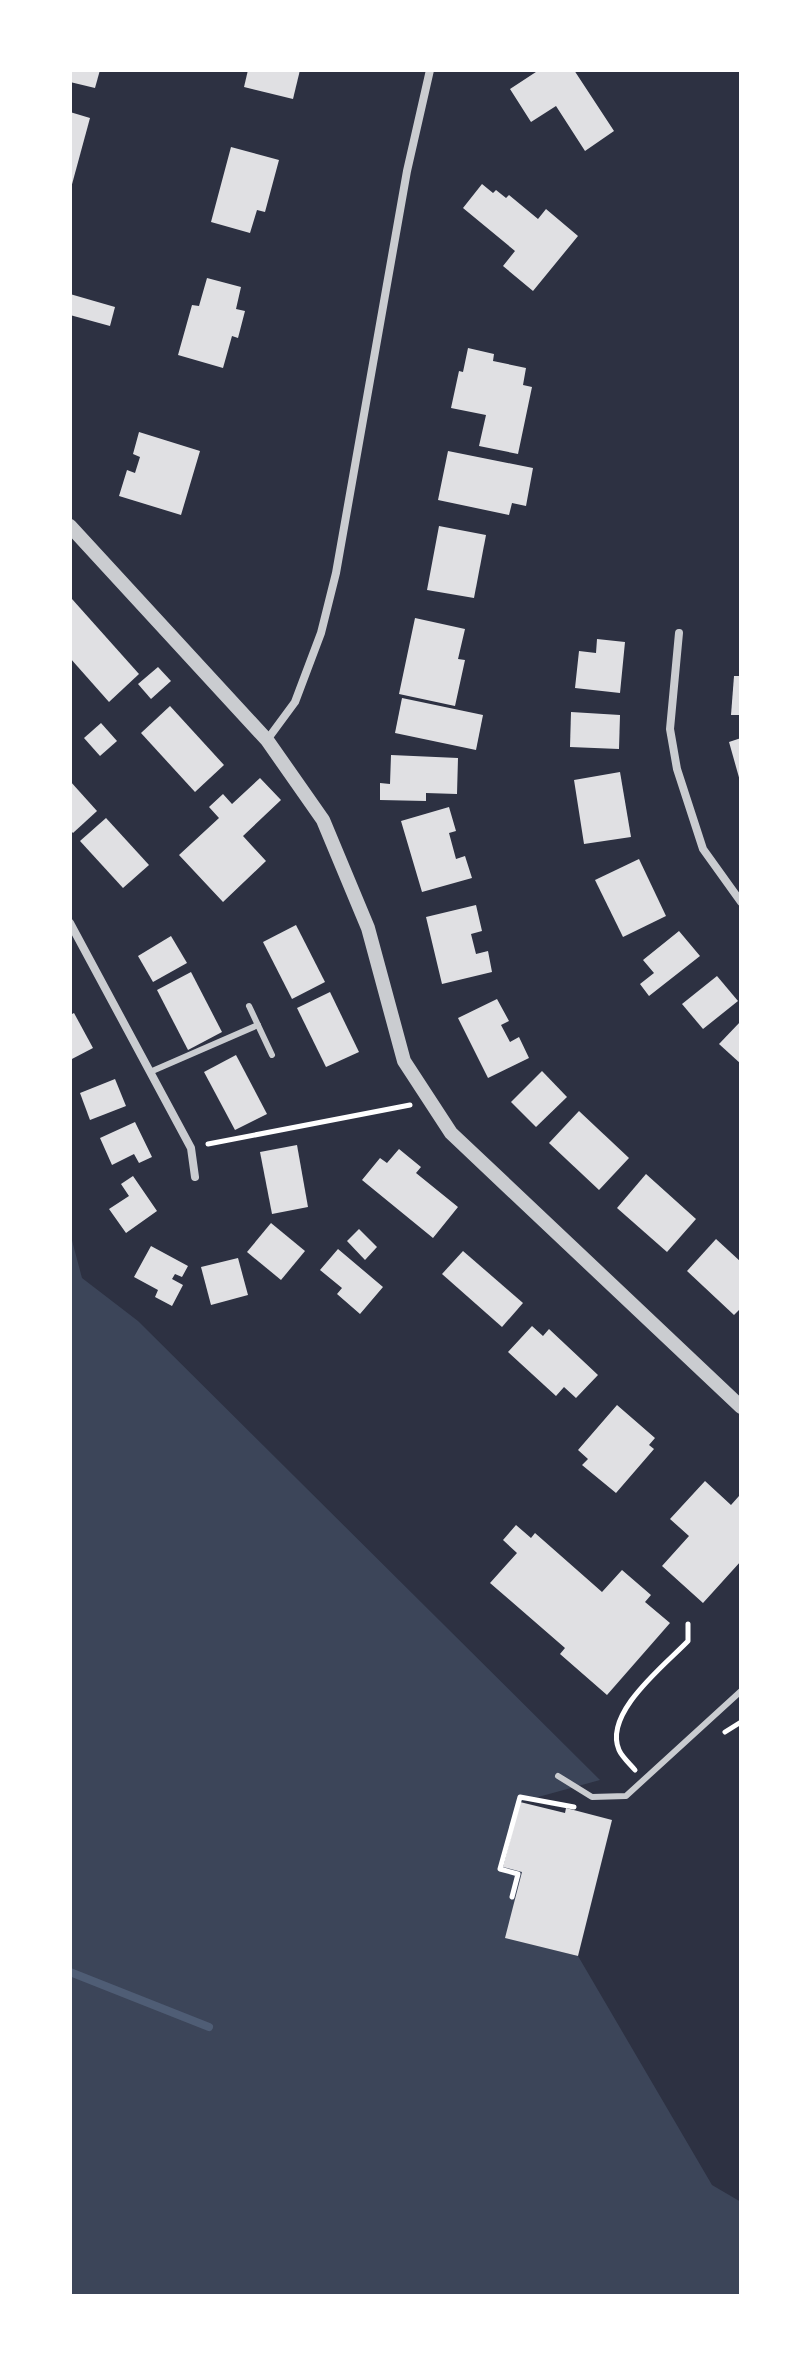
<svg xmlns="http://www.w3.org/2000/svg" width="811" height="2366" viewBox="0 0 811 2366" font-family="Rubik,sans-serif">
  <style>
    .green { fill: #3c4559 }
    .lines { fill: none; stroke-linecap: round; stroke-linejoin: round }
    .stream { stroke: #4f5d75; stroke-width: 8 }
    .building { fill: #e0e0e3 }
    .path { stroke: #fff; stroke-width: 5 }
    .service { stroke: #caccd0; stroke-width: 6 }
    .minor { stroke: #caccd0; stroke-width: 8 }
    .tertiary { stroke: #caccd0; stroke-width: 14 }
  </style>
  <rect width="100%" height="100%" fill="#2d3142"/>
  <path class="green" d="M70,1233L82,1278L138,1321L600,1780L520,1802L522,1872L506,1938L578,1956L712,2185L741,2202V2296H70Z"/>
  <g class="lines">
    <path class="stream" d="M70,1972L209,2027"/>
  </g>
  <g class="building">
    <path d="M70,70H100L95,88L70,82Z"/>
    <path d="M248,70H300L293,99L244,87Z"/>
    <path d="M539,70H574L614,131L585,151L556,106L531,122L510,89Z"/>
    <path d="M70,112L90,118L71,188L70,187Z"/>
    <path d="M231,147L279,160L265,212L257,210L250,233L211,222Z"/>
    <path d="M482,184L493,193L496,190L506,198L509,195L538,219L546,209L578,236L533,291L503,266L515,251L463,208Z"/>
    <path d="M207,278L241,287L236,309L245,311L238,338L232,336L223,368L178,355L192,305L199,306Z"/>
    <path d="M70,294L115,307L110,326L70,315Z"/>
    <path d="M468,348L494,354L493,361L526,368L523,385L532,387L518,454L479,446L486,415L451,408L459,371L463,372Z"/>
    <path d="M139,432L200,451L181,515L119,496L127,470L135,473L140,457L133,454Z"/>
    <path d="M448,451L533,468L526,506L512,503L509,515L438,500Z"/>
    <path d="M439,526L486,535L474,598L427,590Z"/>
    <path d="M72,599L139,674L109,702L70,658Z"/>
    <path d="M415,618L465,629L458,659L465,660L455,706L399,694Z"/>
    <path d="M597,639L625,642L620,693L575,688L579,651L596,653Z"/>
    <path d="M158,667L171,681L151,699L138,684Z"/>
    <path d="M734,676H741V715H731Z"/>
    <path d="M402,698L483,715L476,750L395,733Z"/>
    <path d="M170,706L224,765L195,792L141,733Z"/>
    <path d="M571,712L620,715L619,749L570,747Z"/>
    <path d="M101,723L117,741L100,756L84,738Z"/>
    <path d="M741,738V781H740L729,742Z"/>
    <path d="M391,755L458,758L457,794L426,793V801L380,800V783L390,784Z"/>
    <path d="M620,772L631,837L584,844L574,780Z"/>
    <path d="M260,778L281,800L243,836L266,861L223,902L179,855L219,818L209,807L223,794L232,804Z"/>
    <path d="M70,781L97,811L73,833L70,830Z"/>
    <path d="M449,807L456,831L449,833L456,859L465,856L472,878L422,892L401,821Z"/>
    <path d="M106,818L149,865L123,888L80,841Z"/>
    <path d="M639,859L666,916L623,937L595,880Z"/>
    <path d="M476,905L482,931L471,934L476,954L488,951L492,972L442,984L426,917Z"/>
    <path d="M296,925L325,982L292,999L263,942Z"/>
    <path d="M679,931L700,956L649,996L640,984L654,973L643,960Z"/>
    <path d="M171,936L187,963L153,982L138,956Z"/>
    <path d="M191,972L222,1032L188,1050L157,990Z"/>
    <path d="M717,976L738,1001L703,1029L682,1004Z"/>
    <path d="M330,992L359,1052L326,1067L297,1008Z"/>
    <path d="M497,999L509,1021L501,1025L510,1042L519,1037L529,1058L488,1078L458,1018Z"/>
    <path d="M74,1013L93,1048L70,1060V1015Z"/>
    <path d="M741,1021V1064L719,1044Z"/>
    <path d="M236,1055L267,1114L235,1130L204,1072Z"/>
    <path d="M542,1071L567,1097L536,1127L511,1102Z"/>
    <path d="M115,1079L126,1106L90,1120L80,1093Z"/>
    <path d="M579,1111L629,1158L599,1190L549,1143Z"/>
    <path d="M135,1122L152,1157L139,1163L134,1154L112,1165L100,1138Z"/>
    <path d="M297,1145L308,1207L272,1214L260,1152Z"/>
    <path d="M399,1149L421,1167L416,1173L458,1207L433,1238L362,1180L380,1158L387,1163Z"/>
    <path d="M646,1174L696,1219L667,1252L617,1208Z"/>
    <path d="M133,1176L157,1211L126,1233L109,1209L129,1196L121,1184Z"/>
    <path d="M271,1223L305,1251L281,1280L247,1252Z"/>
    <path d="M359,1229L377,1247L365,1260L347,1241Z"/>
    <path d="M716,1239L741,1262V1308L734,1315L687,1271Z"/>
    <path d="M151,1246L188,1266L182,1277L175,1274L172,1279L183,1285L172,1306L155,1297L158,1290L134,1277Z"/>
    <path d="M338,1249L383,1287L360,1314L337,1294L342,1288L320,1270Z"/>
    <path d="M463,1251L523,1303L502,1327L442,1274Z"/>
    <path d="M238,1258L248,1295L211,1305L201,1267Z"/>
    <path d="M532,1326L543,1336L549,1329L598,1375L576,1398L564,1387L556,1396L508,1352Z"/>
    <path d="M617,1405L655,1438L649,1445L654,1449L616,1493L582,1465L588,1459L578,1450Z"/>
    <path d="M705,1481L731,1505L739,1496L741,1497V1561L703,1603L662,1566L689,1536L670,1519Z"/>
    <path d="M516,1525L531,1538L535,1533L602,1592L622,1570L651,1595L645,1602L670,1623L607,1695L560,1654L565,1648L490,1583L517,1553L503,1540Z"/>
    <path d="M520,1802L565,1813L566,1808L612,1820L578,1956L505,1938L522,1872L503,1867Z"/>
  </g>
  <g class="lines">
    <g class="path">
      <path d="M208,1144L410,1105"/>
      <path d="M725,1732L741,1722"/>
      <path d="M635,1770C630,1764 622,1757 619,1750C603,1713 665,1665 688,1641V1624"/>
      <path d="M512,1897L518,1874L500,1869L520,1797L574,1807"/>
    </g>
    <g class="service">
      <path d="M249,1006L272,1055"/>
      <path d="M150,1072L258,1025"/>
      <path d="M558,1776L592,1797L626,1796L741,1691"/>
    </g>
    <g class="minor">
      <path d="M679,633L670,729L677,769L703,849L741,902"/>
      <path d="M267,740L295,702L321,633L336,573L407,171L430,70"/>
      <path d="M70,923L191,1148L195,1177"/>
    </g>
    <path class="tertiary" d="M70,526L267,740L323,820L368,928L404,1061L451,1133L741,1407"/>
  </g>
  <rect width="811" height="2366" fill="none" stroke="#ffffff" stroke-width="144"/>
</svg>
